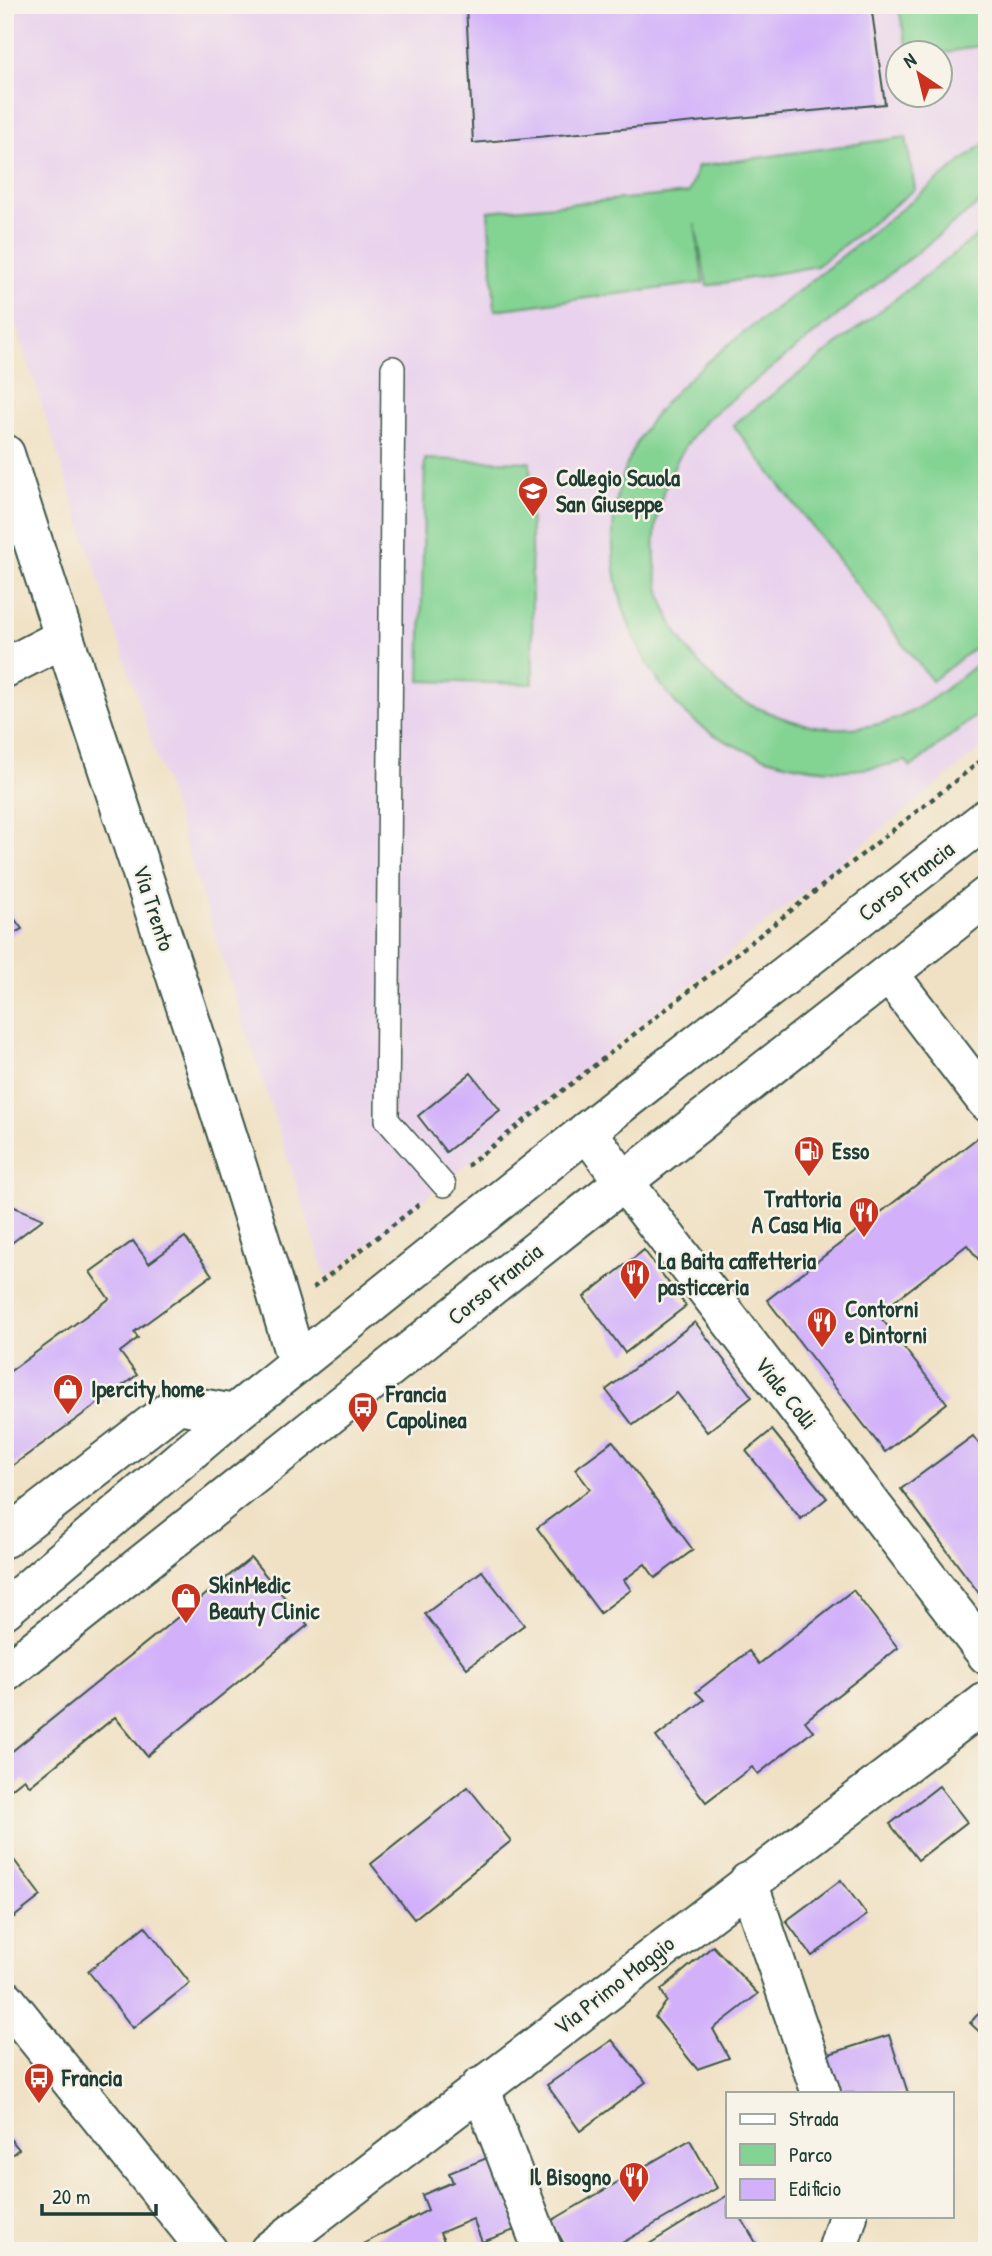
<svg xmlns="http://www.w3.org/2000/svg" width="992" height="2256" viewBox="0 0 992 2256" font-family="'Patrick Hand',sans-serif">
  <style>
    .built { fill: #e9d2ed; fill-rule: evenodd }
    .green { fill: #83d393; stroke: #518864; stroke-width: 2 }
    .building { fill: #d2b1fa }
    .lines { fill: none; stroke-linecap: round; stroke-linejoin: round }
    .lane-casing { stroke: #3e564a; stroke-width: 26 }
    .street-casing { stroke: #3e564a; stroke-width: 42 }
    .secondary-casing { stroke: #3e564a; stroke-width: 42 }
    .path { stroke: #3e564a; stroke-width: 4.5; stroke-dasharray: 5 5; stroke-linecap: butt }
    .lane { stroke: #fff; stroke-width: 23 }
    .street { stroke: #fff; stroke-width: 38 }
    .secondary { stroke: #fff; stroke-width: 38 }
    .labels { text-anchor: middle; stroke-width: 5; stroke-linejoin: round; paint-order: stroke }
    .poi-label { font-size: 23px; font-weight: bold; fill: #1f3d34; stroke: #f7f3e8; text-anchor: start }
    .street-label { font-size: 23px; fill: #1f3d34; stroke: #f7f3e8 }
  </style>
  <rect width="100%" height="100%" fill="#f7f3e8"/>
  <filter id="ink" filterUnits="userSpaceOnUse"><feTurbulence type="fractalNoise" baseFrequency=".0143" numOctaves="2"/><feDisplacementMap in="SourceGraphic" scale="14" xChannelSelector="R" yChannelSelector="G"/><feConvolveMatrix kernelMatrix="1 2 1 2 8 2 1 2 1" color-interpolation-filters="sRGB"/></filter>
  <filter id="wash" filterUnits="userSpaceOnUse"><feTurbulence type="fractalNoise" baseFrequency=".00686" numOctaves="4" result="noise"/><feDisplacementMap in="SourceGraphic" scale="28" xChannelSelector="R" yChannelSelector="G"/><feGaussianBlur stdDeviation="1.57" result="paint"/><feColorMatrix in="noise" values="0 0 0 0 0 0 0 0 0 0 0 0 0 0 0 0 0 1.4 0 .05"/><feComposite in="paint" operator="in"/></filter>
  <g filter="url(#wash)">
    <rect width="100%" height="100%" fill="#f0e1c4"/>
    <path class="built" d="M5,5H987V744L327,1278L5,292ZM898,52H940V94H898Z"/>
    <g class="green">
      <path d="M898,5H987V44L940,54L908,52Z"/>
      <path d="M906,137L915,189L817,266L707,286L695,224L703,283L495,310L488,211L689,193L698,166Z"/>
      <path d="M987,141V197L707,419C643,487 635,589 697,661C709,674 721,689 736,698C747,704 759,708 770,713C809,729 848,734 890,721C927,708 956,680 987,656V707L911,767L906,761C882,766 857,772 833,770C777,767 709,744 672,699C603,614 587,491 664,404C703,360 755,325 801,289C863,240 925,190 987,141Z"/>
      <path d="M987,228V638L932,681L733,425Z"/>
      <path d="M425,459L530,462L533,684L420,681Z"/>
    </g>
    <g id="blocks">
      <g class="building">
        <path d="M466,5H871L885,104L473,143Z"/>
        <path d="M5,906L22,929L5,938Z"/>
        <path d="M471,1073L500,1110L446,1152L418,1116Z"/>
        <path d="M985,1132L987,1270L967,1245L878,1314L947,1403L885,1452L767,1300Z"/>
        <path d="M5,1203L43,1219L5,1248Z"/>
        <path d="M185,1237L212,1275L134,1332L138,1338L120,1352L137,1375L5,1471V1375L109,1299L90,1272L133,1241L149,1263Z"/>
        <path d="M644,1250L686,1306L625,1353L584,1297Z"/>
        <path d="M695,1322L752,1397L707,1432L677,1393L633,1425L606,1390Z"/>
        <path d="M772,1430L827,1498L801,1519L746,1451Z"/>
        <path d="M973,1436L987,1455V1604L901,1489Z"/>
        <path d="M613,1441L693,1550L655,1578L645,1564L624,1580L631,1590L600,1613L537,1528L590,1489L575,1469Z"/>
        <path d="M251,1558L308,1625L147,1756L115,1717L30,1786L24,1779L5,1794V1757Z"/>
        <path d="M482,1571L524,1625L467,1668L425,1614Z"/>
        <path d="M853,1590L898,1648L805,1721L813,1731L758,1774L752,1767L706,1802L656,1737L704,1700L696,1692L749,1651L759,1664Z"/>
        <path d="M939,1786L967,1822L918,1860L890,1824Z"/>
        <path d="M468,1787L511,1841L414,1919L371,1864Z"/>
        <path d="M5,1848L41,1896L5,1924Z"/>
        <path d="M841,1880L867,1915L812,1956L786,1921Z"/>
        <path d="M145,1926L190,1983L133,2028L88,1971Z"/>
        <path d="M713,1946L758,1994L713,2029L729,2058L697,2069L655,2017L667,2001L661,1990Z"/>
        <path d="M987,2004V2039L970,2023Z"/>
        <path d="M889,2035L908,2093H834L823,2056Z"/>
        <path d="M612,2040L646,2082L580,2131L547,2085Z"/>
        <path d="M5,2133L19,2149L5,2160Z"/>
        <path d="M690,2140L717,2188L608,2251H568L551,2221Z"/>
        <path d="M492,2156L520,2228L482,2242L473,2219L440,2233L449,2251H363L361,2245L428,2210L422,2195L453,2182L449,2173Z"/>
        <path d="M728,2195V2216H740L761,2251H638Z"/>
      </g>
    </g>
  </g>
  <g filter="url(#ink)">
    <use href="#blocks" fill-opacity="0" stroke="#3e564a" stroke-width="2"/>
    <g class="lines">
      <g class="lane-casing">
        <path id="lane" d="M393,368L387,1120L444,1185"/>
      </g>
      <g class="street-casing">
        <g id="street">
          <path d="M5,454C101,758 208,1058 297,1363"/>
          <path d="M5,668L63,638"/>
          <path d="M889,974L987,1102"/>
          <path d="M5,1538L178,1404L234,1414"/>
          <path d="M748,1882L821,2093"/>
          <path d="M480,2087L543,2251"/>
          <path d="M837,2251L848,2216"/>
        </g>
      </g>
      <g class="secondary-casing">
        <g id="secondary">
          <path d="M587,1131L624,1182L987,1655"/>
          <path d="M5,1609L234,1414L627,1099L987,818"/>
          <path d="M5,1673L580,1216L987,896"/>
          <path d="M5,1999L208,2251"/>
          <path d="M269,2251L987,1701"/>
        </g>
      </g>
      <g class="path">
        <path d="M467,1166L987,756"/>
        <path d="M313,1288L422,1202"/>
      </g>
      <use href="#lane" class="lane"/>
      <use href="#street" class="street"/>
      <use href="#secondary" class="secondary"/>
    </g>
  </g>
  <defs>
    <g id="school-pin" transform="scale(1.575)"><path d="M0 17L-7.5 6A9.5 9.5 0 1 1 7.5 6Z" fill="#c8321e" stroke="#f7f3e8"/><path d="M0-5L7-2L0 1L-7-2ZM-4 1L0 2.5L4 1V4Q0 6-4 4Z" fill="#fff"/></g>
    <g id="fuel-pin" transform="scale(1.575)"><path d="M0 17L-7.5 6A9.5 9.5 0 1 1 7.5 6Z" fill="#c8321e" stroke="#f7f3e8"/><path d="M-5.5-6h7V0h2V4h1.3V-2.5L3-4.5l.8-.8L6-3V5H2.5V1h-1V6h-7ZM-4.2-4.7v3.2H.2V-4.7Z" fill="#fff"/></g>
    <g id="restaurant-pin" transform="scale(1.575)"><path d="M0 17L-7.5 6A9.5 9.5 0 1 1 7.5 6Z" fill="#c8321e" stroke="#f7f3e8"/><path d="M-5-6h1v4h1v-4h1v4h1v-4h1v5L-1.5 .5V6h-2V.5L-5-1ZM5-6V6H3V1.5H1.5Q1.5-4 5-6Z" fill="#fff"/></g>
    <g id="shop-pin" transform="scale(1.575)"><path d="M0 17L-7.5 6A9.5 9.5 0 1 1 7.5 6Z" fill="#c8321e" stroke="#f7f3e8"/><path d="M-5-2.5h2.3a2.7 3.5 0 0 1 5.4 0H5L5.5 6h-11ZM-1.5-2.5h3a1.5 2.3 0 0 0-3 0Z" fill="#fff"/></g>
    <g id="bus-pin" transform="scale(1.575)"><path d="M0 17L-7.5 6A9.5 9.5 0 1 1 7.5 6Z" fill="#c8321e" stroke="#f7f3e8"/><path d="M-5-6H5V4H4V6H2V4H-2V6H-4V4H-5ZM-3.5-4V0h7V-4ZM-3.5 1.2v1.5H-2V1.2ZM2 1.2v1.5H3.5V1.2Z" fill="#fff"/></g>
  </defs>
  <g fill-rule="evenodd">
    <use href="#school-pin" x="533" y="491"/>
    <use href="#fuel-pin" x="809" y="1151"/>
    <use href="#restaurant-pin" x="864" y="1212"/>
    <use href="#restaurant-pin" x="635" y="1274"/>
    <use href="#restaurant-pin" x="822" y="1322"/>
    <use href="#shop-pin" x="68" y="1389"/>
    <use href="#bus-pin" x="363" y="1407"/>
    <use href="#shop-pin" x="186" y="1598"/>
    <use href="#bus-pin" x="39" y="2078"/>
    <use href="#restaurant-pin" x="634" y="2177"/>
  </g>
  <g class="labels">
    <g class="poi-label">
      <text x="556" y="486">Collegio Scuola<tspan x="556" dy="26">San Giuseppe</tspan></text>
      <text x="832" y="1159">Esso</text>
      <text x="841" y="1207" text-anchor="end">Trattoria<tspan x="841" dy="26">A Casa Mia</tspan></text>
      <text x="658" y="1269">La Baita caffetteria<tspan x="658" dy="26">pasticceria</tspan></text>
      <text x="845" y="1317">Contorni<tspan x="845" dy="26">e Dintorni</tspan></text>
      <text x="91" y="1397">Ipercity home</text>
      <text x="386" y="1402">Francia<tspan x="386" dy="26">Capolinea</tspan></text>
      <text x="209" y="1593">SkinMedic<tspan x="209" dy="26">Beauty Clinic</tspan></text>
      <text x="62" y="2086">Francia</text>
      <text x="611" y="2185" text-anchor="end">Il Bisogno</text>
    </g>
    <g class="street-label">
      <text transform="translate(906 881) rotate(-38)" y="8">Corso Francia</text>
      <text transform="translate(154 908) rotate(72)" y="8">Via Trento</text>
      <text transform="translate(495 1284) rotate(-39)" y="8">Corso Francia</text>
      <text transform="translate(786 1393) rotate(52)" y="8">Viale Colli</text>
      <text transform="translate(614 1985) rotate(-38)" y="8">Via Primo Maggio</text>
    </g>
  </g>
  <rect width="992" height="2256" fill="none" stroke="#f7f3e8" stroke-width="28"/>
  <rect x="726" y="2092" width="228" height="126" fill="#f7f3e8" stroke="#a1aaa0" stroke-width="2"/>
  <rect x="740" y="2114" width="35" height="10" fill="#ffffff" stroke="#a1aaa0" stroke-width="2"/>
  <text x="789" y="2126" font-size="21" fill="#1f3d34">Strada</text>
  <rect x="740" y="2144" width="35" height="21" fill="#83d393" stroke="#a1aaa0" stroke-width="2"/>
  <text x="789" y="2162" font-size="21" fill="#1f3d34">Parco</text>
  <rect x="740" y="2179" width="35" height="21" fill="#d2b1fa" stroke="#a1aaa0" stroke-width="2"/>
  <text x="789" y="2196" font-size="21" fill="#1f3d34">Edificio</text>
  <g transform="translate(919 74) rotate(325)"><circle r="33" fill="#f7f3e8" stroke="#a1aaa0" stroke-width="2"/>
  <path d="M0-5L12 26L0 18L-12 26Z" fill="#c8321e"/>
  <text y="-10" font-size="19" font-weight="bold" text-anchor="middle" fill="#1f3d34">N</text>
  </g>
  <path d="M42 2204v10h114v-10" fill="none" stroke="#1f3d34" stroke-width="3.5"/>
  <text x="52" y="2204" font-size="21" fill="#1f3d34" stroke="#f7f3e8" stroke-width="5" paint-order="stroke">20 m</text>
</svg>
